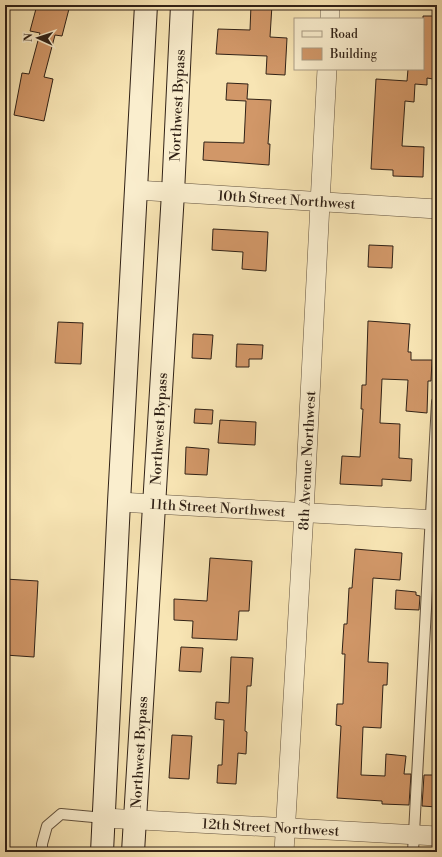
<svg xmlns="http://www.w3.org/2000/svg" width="442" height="857" viewBox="0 0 442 857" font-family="'Libre Bodoni',serif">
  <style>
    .building { fill: #d19768; stroke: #302116 }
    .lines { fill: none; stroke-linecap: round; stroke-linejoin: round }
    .lane-casing { stroke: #62523e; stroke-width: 12 }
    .street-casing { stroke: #62523e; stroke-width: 20 }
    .secondary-casing { stroke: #302116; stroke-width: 24 }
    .lane { stroke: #faeece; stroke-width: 10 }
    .street { stroke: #faeece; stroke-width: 19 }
    .secondary { stroke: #faeece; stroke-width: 22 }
    .labels { text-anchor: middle; stroke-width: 3; stroke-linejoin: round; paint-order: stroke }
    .street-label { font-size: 14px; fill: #302116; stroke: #faeece }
  </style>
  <rect width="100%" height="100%" fill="#f8e5b4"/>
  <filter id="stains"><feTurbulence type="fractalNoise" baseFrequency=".005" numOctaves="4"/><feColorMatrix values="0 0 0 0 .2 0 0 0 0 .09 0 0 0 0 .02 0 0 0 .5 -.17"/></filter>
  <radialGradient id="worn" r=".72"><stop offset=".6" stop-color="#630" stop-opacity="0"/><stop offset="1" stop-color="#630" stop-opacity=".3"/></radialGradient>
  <g class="building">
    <path d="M37,5H70L62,36L55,35L44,77L53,79L44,121L14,115L22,73L29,74L40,33L30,31Z"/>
    <path d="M251,5H272L270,37L287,38L285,75L266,74L267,56L216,54L218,29L250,30Z"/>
    <path d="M423,16H437L433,79L427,78V85L415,84L414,102L405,101L402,146L424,147L423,177L393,176V170L371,169L376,79L407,81L408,69H423Z"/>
    <path d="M227,83L248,84L247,99L271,100L268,144H270L269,165L203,160L204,142L244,143L246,101L226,100Z"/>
    <path d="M213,229L268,232L266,271L242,269L243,252L212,250Z"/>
    <path d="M369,245L393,246L392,268L368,267Z"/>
    <path d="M368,321L410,324L408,352H411V360H432L431,381H428L427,413L406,411L408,380L382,379L380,423L400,424L399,458L412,459L411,481L382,479V486L340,484L342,456L360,457L363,409H361L362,385H366Z"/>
    <path d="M58,322L83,323L81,364L55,363Z"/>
    <path d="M193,334L213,335L211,359L192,358Z"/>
    <path d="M237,344L263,345L262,359H249V367H236Z"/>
    <path d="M195,409L213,410L212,424L194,423Z"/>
    <path d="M220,420L256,422L255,445L218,443Z"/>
    <path d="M186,447L209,449L207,475L185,474Z"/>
    <path d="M355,549L402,553L400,580L373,578L368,662L388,663L387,685H383L381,728L363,727L361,775L385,776L386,754L406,756L404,774H411L409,805L382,804V801L337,798L341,726L336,725L337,704H343L345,654H342L344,624H347L349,588H352Z"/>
    <path d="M210,558L252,561L249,611H239L237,640L192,638L193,621L174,620V599L207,601Z"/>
    <path d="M5,579L38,581L34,657L5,655Z"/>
    <path d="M396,590L416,592V595L420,596L419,610L395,609Z"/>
    <path d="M181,647L203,648L201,672L179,671Z"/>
    <path d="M231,657L253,658L251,686H247L245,731L247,732L246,754L238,753L236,784L217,783L218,765H222L224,720L215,719L216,702L229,703Z"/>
    <path d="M172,735L192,736L189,779L169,778Z"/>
    <path d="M424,775H437V807L422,806Z"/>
  </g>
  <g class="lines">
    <g class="lane-casing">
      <g id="lane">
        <path d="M42,852V844L47,826L61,814L104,818"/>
        <path d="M413,852L437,402"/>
      </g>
    </g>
    <g class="street-casing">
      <g id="street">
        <path d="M330,19V5"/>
        <path id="s1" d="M136,190L437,209"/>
        <path id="s2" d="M119,502L437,520"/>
        <path id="s3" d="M104,818L437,836"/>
        <path id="s4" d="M284,852L304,512L327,69"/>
      </g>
    </g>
    <g class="secondary-casing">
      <g id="secondary">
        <path d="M102,852L119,502L146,5"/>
        <path id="s5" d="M133,852L173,193L182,5"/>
      </g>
    </g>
    <use href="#lane" class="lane"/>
    <use href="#street" class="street"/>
    <use href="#secondary" class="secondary"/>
  </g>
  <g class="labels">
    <g class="street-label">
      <text dy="5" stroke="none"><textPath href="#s5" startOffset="748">Northwest Bypass</textPath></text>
      <text dy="5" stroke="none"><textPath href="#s1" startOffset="151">10th Street Northwest</textPath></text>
      <text dy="5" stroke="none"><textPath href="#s5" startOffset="424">Northwest Bypass</textPath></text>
      <text dy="5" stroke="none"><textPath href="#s4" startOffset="392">8th Avenue Northwest</textPath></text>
      <text dy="5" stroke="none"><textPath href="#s2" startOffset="99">11th Street Northwest</textPath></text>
      <text dy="5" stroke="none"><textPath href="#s5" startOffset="100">Northwest Bypass</textPath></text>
      <text dy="5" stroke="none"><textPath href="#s3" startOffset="167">12th Street Northwest</textPath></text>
    </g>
  </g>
  <rect width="442" height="857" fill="none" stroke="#f8e5b4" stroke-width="20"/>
  <rect x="6" y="6" width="430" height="845" fill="none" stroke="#302116" stroke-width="2"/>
  <rect x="10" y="10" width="422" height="837" fill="none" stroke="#302116"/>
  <rect x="294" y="18" width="130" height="52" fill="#faeece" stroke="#a99c84"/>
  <rect x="302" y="31" width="20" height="6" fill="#faeece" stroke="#a99c84"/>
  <text x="330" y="38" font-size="12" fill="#302116">Road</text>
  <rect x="302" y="48" width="20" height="12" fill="#d19768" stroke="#a99c84"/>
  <text x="330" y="58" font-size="12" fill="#302116">Building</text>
  <g transform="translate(38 38) rotate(273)" stroke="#faeece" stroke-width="3" paint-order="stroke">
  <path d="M0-3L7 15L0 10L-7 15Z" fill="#302116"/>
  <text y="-6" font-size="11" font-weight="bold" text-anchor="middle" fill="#302116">N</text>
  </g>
  <rect width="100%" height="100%" filter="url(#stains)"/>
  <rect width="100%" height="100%" fill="url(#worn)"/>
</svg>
